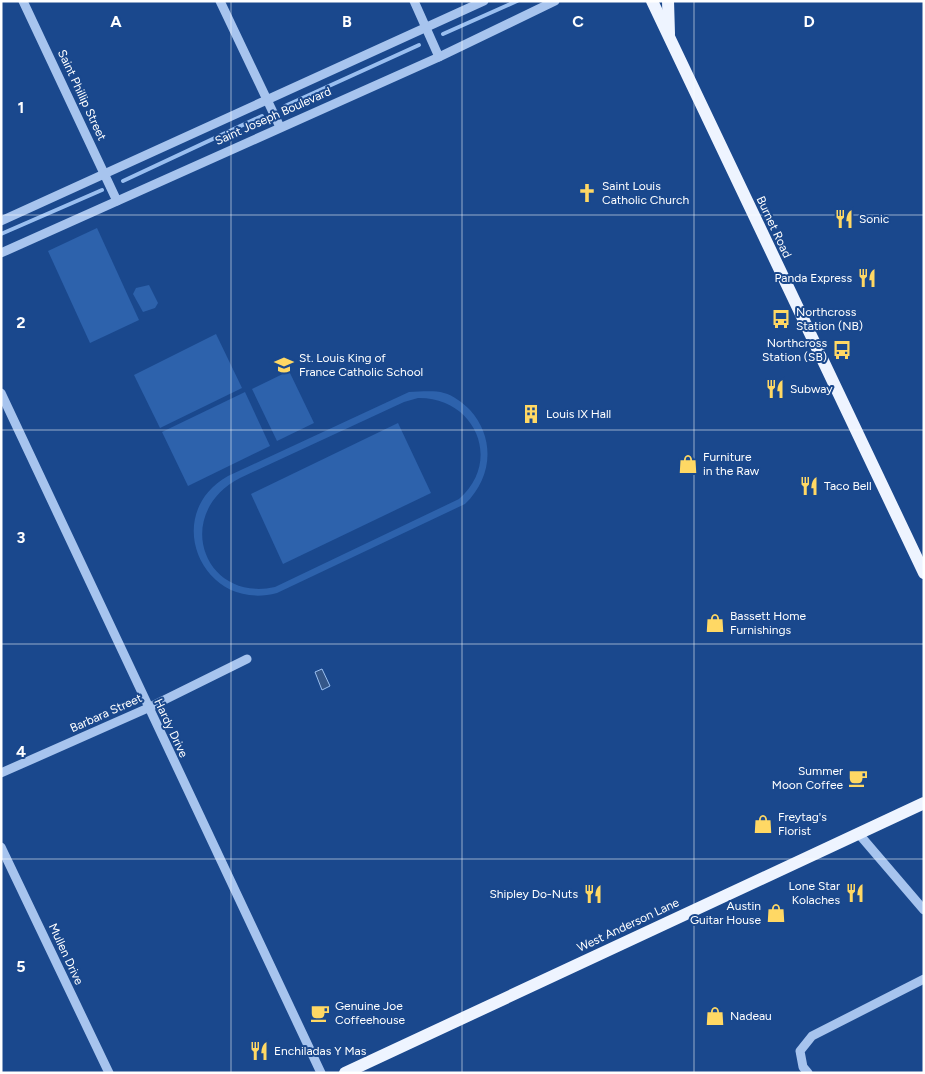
<svg xmlns="http://www.w3.org/2000/svg" width="925" height="1074" viewBox="0 0 925 1074" font-family="Figtree,sans-serif">
  <style>
    .green { fill: #2d62ac; fill-rule: evenodd }
    .water { fill: #355789; stroke: #9abff0 }
    .lines { fill: none; stroke-linecap: round; stroke-linejoin: round }
    .stream { stroke: #9abff0; stroke-width: 4 }
    .minor { stroke: #a7c4ee; stroke-width: 9 }
    .major { stroke: #eef4ff; stroke-width: 12 }
    .grid { fill: none; stroke: #fff; stroke-width: 1; stroke-opacity: 0.55 }
    .labels { text-anchor: middle; stroke-width: 4; stroke-linejoin: round; paint-order: stroke }
    .street-label { font-size: 12px; fill: #fff; stroke: #1a488d }
    .poi-label { font-size: 12px; fill: #fff; stroke: #1a488d; text-anchor: start }
    .grid-label { font-size: 16px; text-anchor: middle; font-weight: bold; fill: #fff; stroke: #1a488d; stroke-width: 4; stroke-linejoin: round; paint-order: stroke }
  </style>
  <rect width="100%" height="100%" fill="#1a488d"/>
  <g class="green">
    <path d="M97,228L139,320L90,343L48,251Z"/>
    <path d="M149,285L158,303L155,308L143,312L133,294L136,288Z"/>
    <path d="M216,334L242,388L160,428L134,375Z"/>
    <path d="M289,371L314,423L277,441L252,389Z"/>
    <path d="M245,392L270,446L188,486L162,432Z"/>
    <path d="M409,392C420,392 433,390 444,393C453,395 463,403 470,410C496,439 492,478 465,504L277,593C202,613 160,514 228,476ZM418,398C475,397 503,461 459,499L275,587C203,603 172,513 240,478L404,402Z"/>
    <path d="M398,423L431,493L283,564L251,494Z"/>
  </g>
  <path class="water" d="M322,669L330,686L322,690L315,672Z"/>
  <g class="lines">
    <g class="stream">
      <path d="M443,34L517,1"/>
      <path d="M285,106L419,45"/>
      <path d="M123,181L262,116"/>
      <path d="M1,234L102,190"/>
    </g>
    <g class="minor">
      <path d="M23,1L117,201"/>
      <path d="M220,1L280,127"/>
      <path d="M414,1L439,57"/>
      <path d="M1,221L484,1"/>
      <path d="M1,253L439,57L555,1"/>
      <path d="M1,393L321,1073"/>
      <path d="M1,773L148,708L247,659"/>
      <path d="M858,833L924,910"/>
      <path d="M1,847L109,1073"/>
      <path d="M808,1073L803,1067L800,1051L812,1036L924,979"/>
    </g>
    <g class="major">
      <path d="M652,1L924,573"/>
      <path d="M668,1L669,34"/>
      <path d="M345,1073L924,803"/>
    </g>
  </g>
  <path class="grid" d="M231,1V1073M462,1V1073M694,1V1073M1,215H924M1,430H924M1,644H924M1,859H924"/>
  <defs>
    <g id="church-bare" transform="scale(1.5)"><path d="M-1.2-6h2.4v3.5h3.3v2.4h-3.3V6h-2.4V-.1h-3.3v-2.4h3.3Z" fill="#ffd864" stroke="#1a488d" stroke-width="2.5" paint-order="stroke"/></g>
    <g id="restaurant-bare" transform="scale(1.5)"><path d="M-5-6h1v4h1v-4h1v4h1v-4h1v5L-1.5 .5V6h-2V.5L-5-1ZM5-6V6H3V1.5H1.5Q1.5-4 5-6Z" fill="#ffd864" stroke="#1a488d" stroke-width="2.5" paint-order="stroke"/></g>
    <g id="bus-bare" transform="scale(1.5)"><path d="M-5-6H5V4H4V6H2V4H-2V6H-4V4H-5ZM-3.5-4V0h7V-4ZM-3.5 1.2v1.5H-2V1.2ZM2 1.2v1.5H3.5V1.2Z" fill="#ffd864" stroke="#1a488d" stroke-width="2.5" paint-order="stroke"/></g>
    <g id="school-bare" transform="scale(1.5)"><path d="M0-5L7-2L0 1L-7-2ZM-4 1L0 2.5L4 1V4Q0 6-4 4Z" fill="#ffd864" stroke="#1a488d" stroke-width="2.5" paint-order="stroke"/></g>
    <g id="building-bare" transform="scale(1.5)"><path d="M-4-6H4V6H1V3H-1V6H-4ZM-2.5-4.3h1.7v1.8h-1.7ZM.8-4.3h1.7v1.8H.8ZM-2.5-1h1.7V.8h-1.7ZM.8-1h1.7V.8H.8Z" fill="#ffd864" stroke="#1a488d" stroke-width="2.5" paint-order="stroke"/></g>
    <g id="shop-bare" transform="scale(1.5)"><path d="M-5-2.5h2.3a2.7 3.5 0 0 1 5.4 0H5L5.5 6h-11ZM-1.5-2.5h3a1.5 2.3 0 0 0-3 0Z" fill="#ffd864" stroke="#1a488d" stroke-width="2.5" paint-order="stroke"/></g>
    <g id="cafe-bare" transform="scale(1.5)"><path d="M-5.5-4.5H6V0H3Q3 3.5 0 3.5H-2.5Q-5.5 3.5-5.5 0ZM3-3.2v2h1.7v-2ZM-6 4.5H4V6H-6Z" fill="#ffd864" stroke="#1a488d" stroke-width="2.5" paint-order="stroke"/></g>
  </defs>
  <g fill-rule="evenodd">
    <use href="#church-bare" x="587" y="193"/>
    <use href="#restaurant-bare" x="844" y="219"/>
    <use href="#restaurant-bare" x="867" y="278"/>
    <use href="#bus-bare" x="781" y="319"/>
    <use href="#bus-bare" x="842" y="350"/>
    <use href="#school-bare" x="284" y="365"/>
    <use href="#restaurant-bare" x="775" y="389"/>
    <use href="#building-bare" x="531" y="414"/>
    <use href="#shop-bare" x="688" y="464"/>
    <use href="#restaurant-bare" x="809" y="486"/>
    <use href="#shop-bare" x="715" y="623"/>
    <use href="#cafe-bare" x="858" y="778"/>
    <use href="#shop-bare" x="763" y="824"/>
    <use href="#restaurant-bare" x="855" y="893"/>
    <use href="#restaurant-bare" x="593" y="894"/>
    <use href="#shop-bare" x="776" y="913"/>
    <use href="#cafe-bare" x="320" y="1013"/>
    <use href="#shop-bare" x="715" y="1016"/>
    <use href="#restaurant-bare" x="259" y="1051"/>
  </g>
  <g class="labels">
    <g class="street-label">
      <text transform="translate(82 95) rotate(65)" y="4">Saint Phillip Street</text>
      <text transform="translate(273 116) rotate(-24)" y="4">Saint Joseph Boulevard</text>
      <text transform="translate(774 227) rotate(65)" y="4">Burnet Road</text>
      <text transform="translate(106 713) rotate(-24)" y="4">Barbara Street</text>
      <text transform="translate(171 728) rotate(65)" y="4">Hardy Drive</text>
      <text transform="translate(628 925) rotate(-25)" y="4">West Anderson Lane</text>
      <text transform="translate(66 954) rotate(65)" y="4">Mullen Drive</text>
    </g>
    <g class="poi-label">
      <text x="602" y="190">Saint Louis<tspan x="602" dy="14">Catholic Church</tspan></text>
      <text x="859" y="223">Sonic</text>
      <text x="852" y="282" text-anchor="end">Panda Express</text>
      <text x="796" y="316">Northcross<tspan x="796" dy="14">Station (NB)</tspan></text>
      <text x="827" y="347" text-anchor="end">Northcross<tspan x="827" dy="14">Station (SB)</tspan></text>
      <text x="299" y="362">St. Louis King of<tspan x="299" dy="14">France Catholic School</tspan></text>
      <text x="790" y="393">Subway</text>
      <text x="546" y="418">Louis IX Hall</text>
      <text x="703" y="461">Furniture<tspan x="703" dy="14">in the Raw</tspan></text>
      <text x="824" y="490">Taco Bell</text>
      <text x="730" y="620">Bassett Home<tspan x="730" dy="14">Furnishings</tspan></text>
      <text x="843" y="775" text-anchor="end">Summer<tspan x="843" dy="14">Moon Coffee</tspan></text>
      <text x="778" y="821">Freytag's<tspan x="778" dy="14">Florist</tspan></text>
      <text x="840" y="890" text-anchor="end">Lone Star<tspan x="840" dy="14">Kolaches</tspan></text>
      <text x="578" y="898" text-anchor="end">Shipley Do-Nuts</text>
      <text x="761" y="910" text-anchor="end">Austin<tspan x="761" dy="14">Guitar House</tspan></text>
      <text x="335" y="1010">Genuine Joe<tspan x="335" dy="14">Coffeehouse</tspan></text>
      <text x="730" y="1020">Nadeau</text>
      <text x="274" y="1055">Enchiladas Y Mas</text>
    </g>
  </g>
  <g class="grid-label">
    <text x="116" y="27">A</text>
    <text x="347" y="27">B</text>
    <text x="578" y="27">C</text>
    <text x="809" y="27">D</text>
    <text x="21" y="113">1</text>
    <text x="21" y="328">2</text>
    <text x="21" y="543">3</text>
    <text x="21" y="757">4</text>
    <text x="21" y="972">5</text>
  </g>
  <rect width="925" height="1074" fill="none" stroke="#ffffff" stroke-width="5"/>
</svg>
